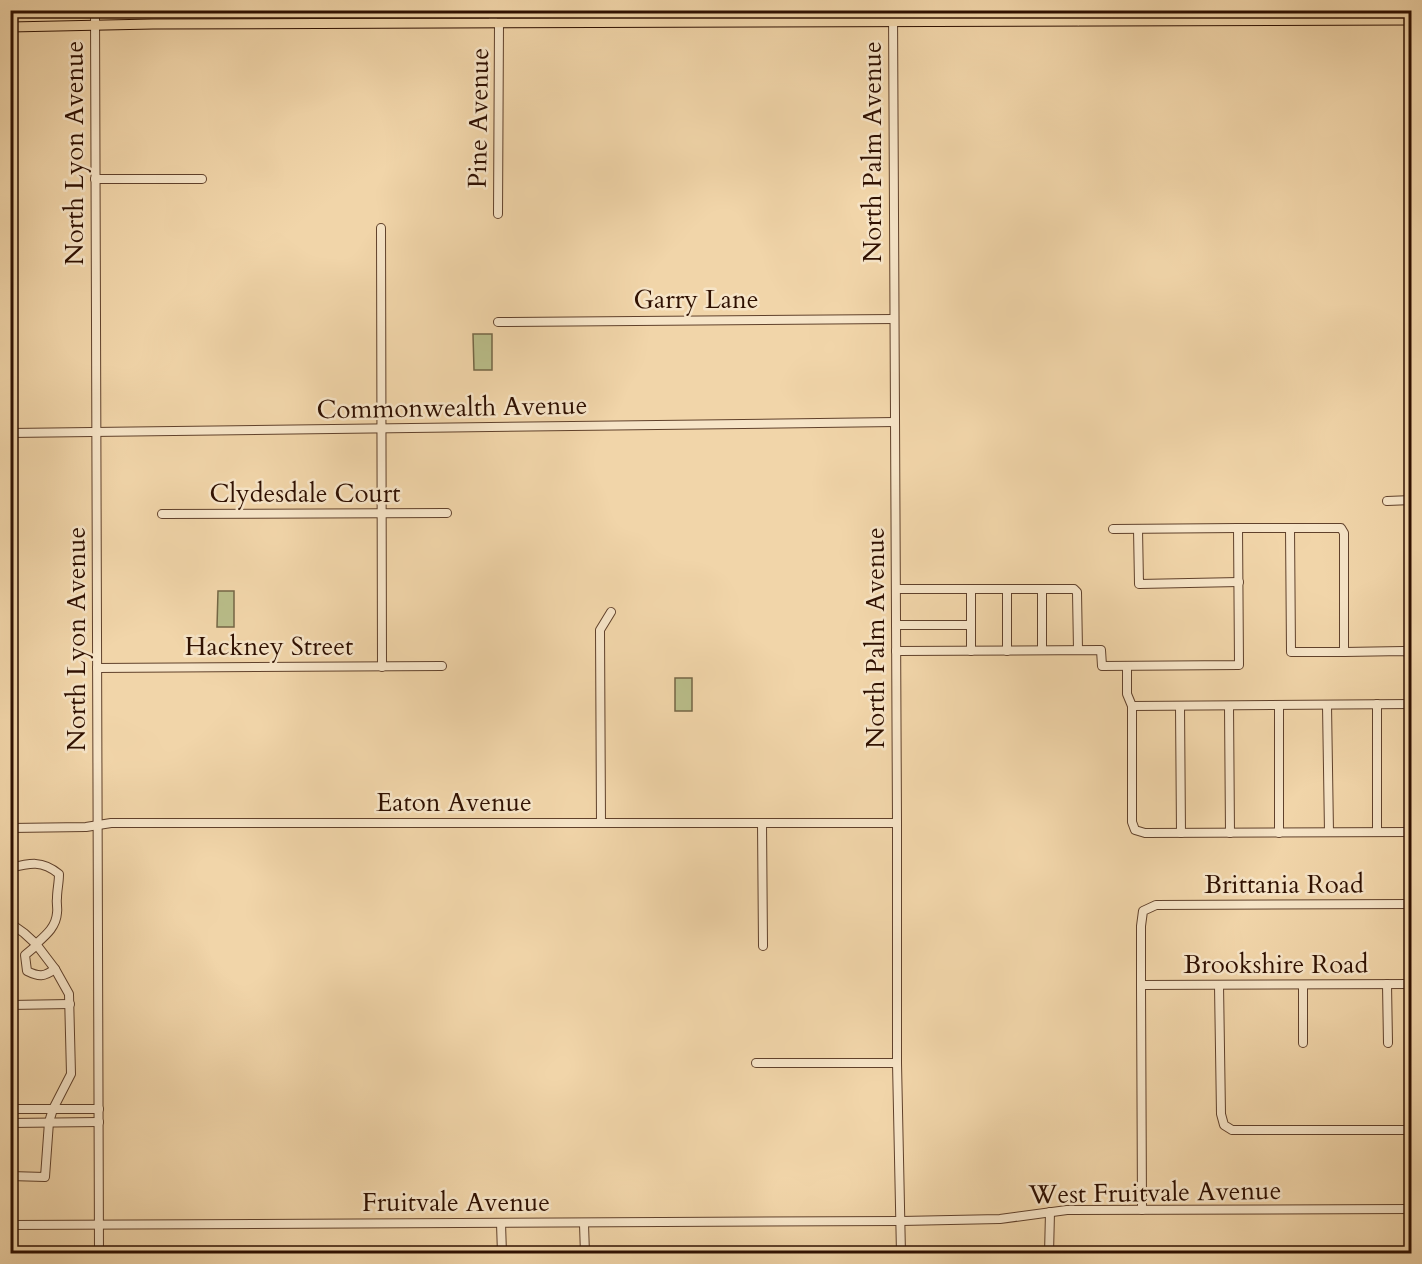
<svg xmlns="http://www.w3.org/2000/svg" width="1422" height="1264" viewBox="0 0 1422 1264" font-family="Cardo,serif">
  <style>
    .green { fill: #b9bd89; stroke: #746645; stroke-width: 1.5 }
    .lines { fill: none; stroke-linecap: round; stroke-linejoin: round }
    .minor-casing { stroke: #60412b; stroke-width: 10 }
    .major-casing { stroke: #2f1001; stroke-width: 11 }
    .minor { stroke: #f6e4c7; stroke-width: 8 }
    .major { stroke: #f1d5a9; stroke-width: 9 }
    .labels { text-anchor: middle; stroke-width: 5; stroke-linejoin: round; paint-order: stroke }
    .street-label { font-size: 26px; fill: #2f1001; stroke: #f6e4c7 }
  </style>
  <rect width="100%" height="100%" fill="#f1d5a9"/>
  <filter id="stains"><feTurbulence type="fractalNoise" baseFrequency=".00333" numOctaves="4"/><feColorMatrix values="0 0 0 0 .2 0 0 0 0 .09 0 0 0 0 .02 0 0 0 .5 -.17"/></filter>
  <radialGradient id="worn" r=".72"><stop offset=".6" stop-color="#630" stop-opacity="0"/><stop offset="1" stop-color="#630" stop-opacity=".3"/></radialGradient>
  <g class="green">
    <path d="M473,334H492V370H474Z"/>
    <path d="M218,591H234V627H217Z"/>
    <rect x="675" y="678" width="17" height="33"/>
  </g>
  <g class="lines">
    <g class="minor-casing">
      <g id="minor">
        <path d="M95,10L99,1254"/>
        <path d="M893,10L897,823V1063L901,1254"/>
        <path d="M1078,21L1085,10"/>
        <path d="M1095,21L1096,10"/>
        <path d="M493,23V10"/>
        <path d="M95,179H202"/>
        <path d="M498,214L499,23"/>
        <path d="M381,228L382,667"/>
        <path d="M498,322L894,319"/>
        <path d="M10,433L895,422"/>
        <path d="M1387,501L1412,500"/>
        <path d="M162,514L447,513"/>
        <path d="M1290,528L1291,652H1344"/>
        <path d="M1113,529L1238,528"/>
        <path d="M1138,529L1139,584L1239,582"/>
        <path d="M896,589H1074L1077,592L1078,650"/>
        <path d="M971,589V651"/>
        <path d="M1007,589V651"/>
        <path d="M1042,589V650"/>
        <path d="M896,625H971"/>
        <path d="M896,651L1101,650L1102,666L1239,665L1238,528H1341L1344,533V652L1404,651L1412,655"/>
        <path d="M1127,666V694L1132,706"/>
        <path d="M97,668L442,666"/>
        <path d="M1377,704V832"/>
        <path d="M1412,704L1132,706V822L1135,830L1145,833L1412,832"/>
        <path d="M1279,705V833"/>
        <path d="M1327,705L1329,832"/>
        <path d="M1180,706L1181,833"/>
        <path d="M1229,706L1230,833"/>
        <path d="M601,823L600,630L611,612"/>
        <path d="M762,823L763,946"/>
        <path d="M10,828L86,827L111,823H897"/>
        <path d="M10,868C30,863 42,860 59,874C59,883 57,890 57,898C56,903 58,908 57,913C56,927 46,935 36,944"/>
        <path d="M10,923L24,933L36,944L55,969L69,994L71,1074L53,1109L49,1122L45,1177L10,1176"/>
        <path d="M37,945L25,955L27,971C39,977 44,977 55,969"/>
        <path d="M1387,984L1388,1043"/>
        <path d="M1141,985L1412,984"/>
        <path d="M1219,985L1221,1114L1224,1125L1232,1130H1412"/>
        <path d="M1303,985V1043"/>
        <path d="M10,1005L70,1004"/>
        <path d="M756,1063H897"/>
        <path d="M10,1109H99"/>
        <path d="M10,1123L99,1122"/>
        <path d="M1142,1210L1141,985V926L1143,911L1156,905L1412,904"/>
        <path d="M501,1223L502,1254"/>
        <path d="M584,1224L585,1254"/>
        <path d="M10,1225L901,1221L1000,1219L1067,1210L1412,1209"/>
        <path d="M1049,1254L1050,1212"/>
      </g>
    </g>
    <g class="major-casing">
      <path id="major" d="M10,27L153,24L1412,20"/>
    </g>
    <use href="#minor" class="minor"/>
    <use href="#major" class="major"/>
  </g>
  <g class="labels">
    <g class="street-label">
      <text transform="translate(478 118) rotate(-89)" y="9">Pine Avenue</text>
      <text transform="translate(872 152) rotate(-90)" y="9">North Palm Avenue</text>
      <text transform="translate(74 153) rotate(-90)" y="9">North Lyon Avenue</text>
      <text x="696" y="308">Garry Lane</text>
      <text transform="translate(452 407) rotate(-1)" y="9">Commonwealth Avenue</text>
      <text x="305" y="502">Clydesdale Court</text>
      <text transform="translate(875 638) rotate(-90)" y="9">North Palm Avenue</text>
      <text transform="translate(76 639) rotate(-90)" y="9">North Lyon Avenue</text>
      <text x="269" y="655">Hackney Street</text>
      <text x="454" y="811">Eaton Avenue</text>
      <text x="1284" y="893">Brittania Road</text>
      <text x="1276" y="973">Brookshire Road</text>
      <text transform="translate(1155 1192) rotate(-1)" y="9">West Fruitvale Avenue</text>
      <text x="456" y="1211">Fruitvale Avenue</text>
    </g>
  </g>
  <rect width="1422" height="1264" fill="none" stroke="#f1d5a9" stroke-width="36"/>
  <rect x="12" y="12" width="1398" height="1240" fill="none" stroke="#2f1001" stroke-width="3"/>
  <rect x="18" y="18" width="1386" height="1228" fill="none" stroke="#2f1001" stroke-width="1.5"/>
  <rect width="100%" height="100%" filter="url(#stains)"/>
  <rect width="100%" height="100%" fill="url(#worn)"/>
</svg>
